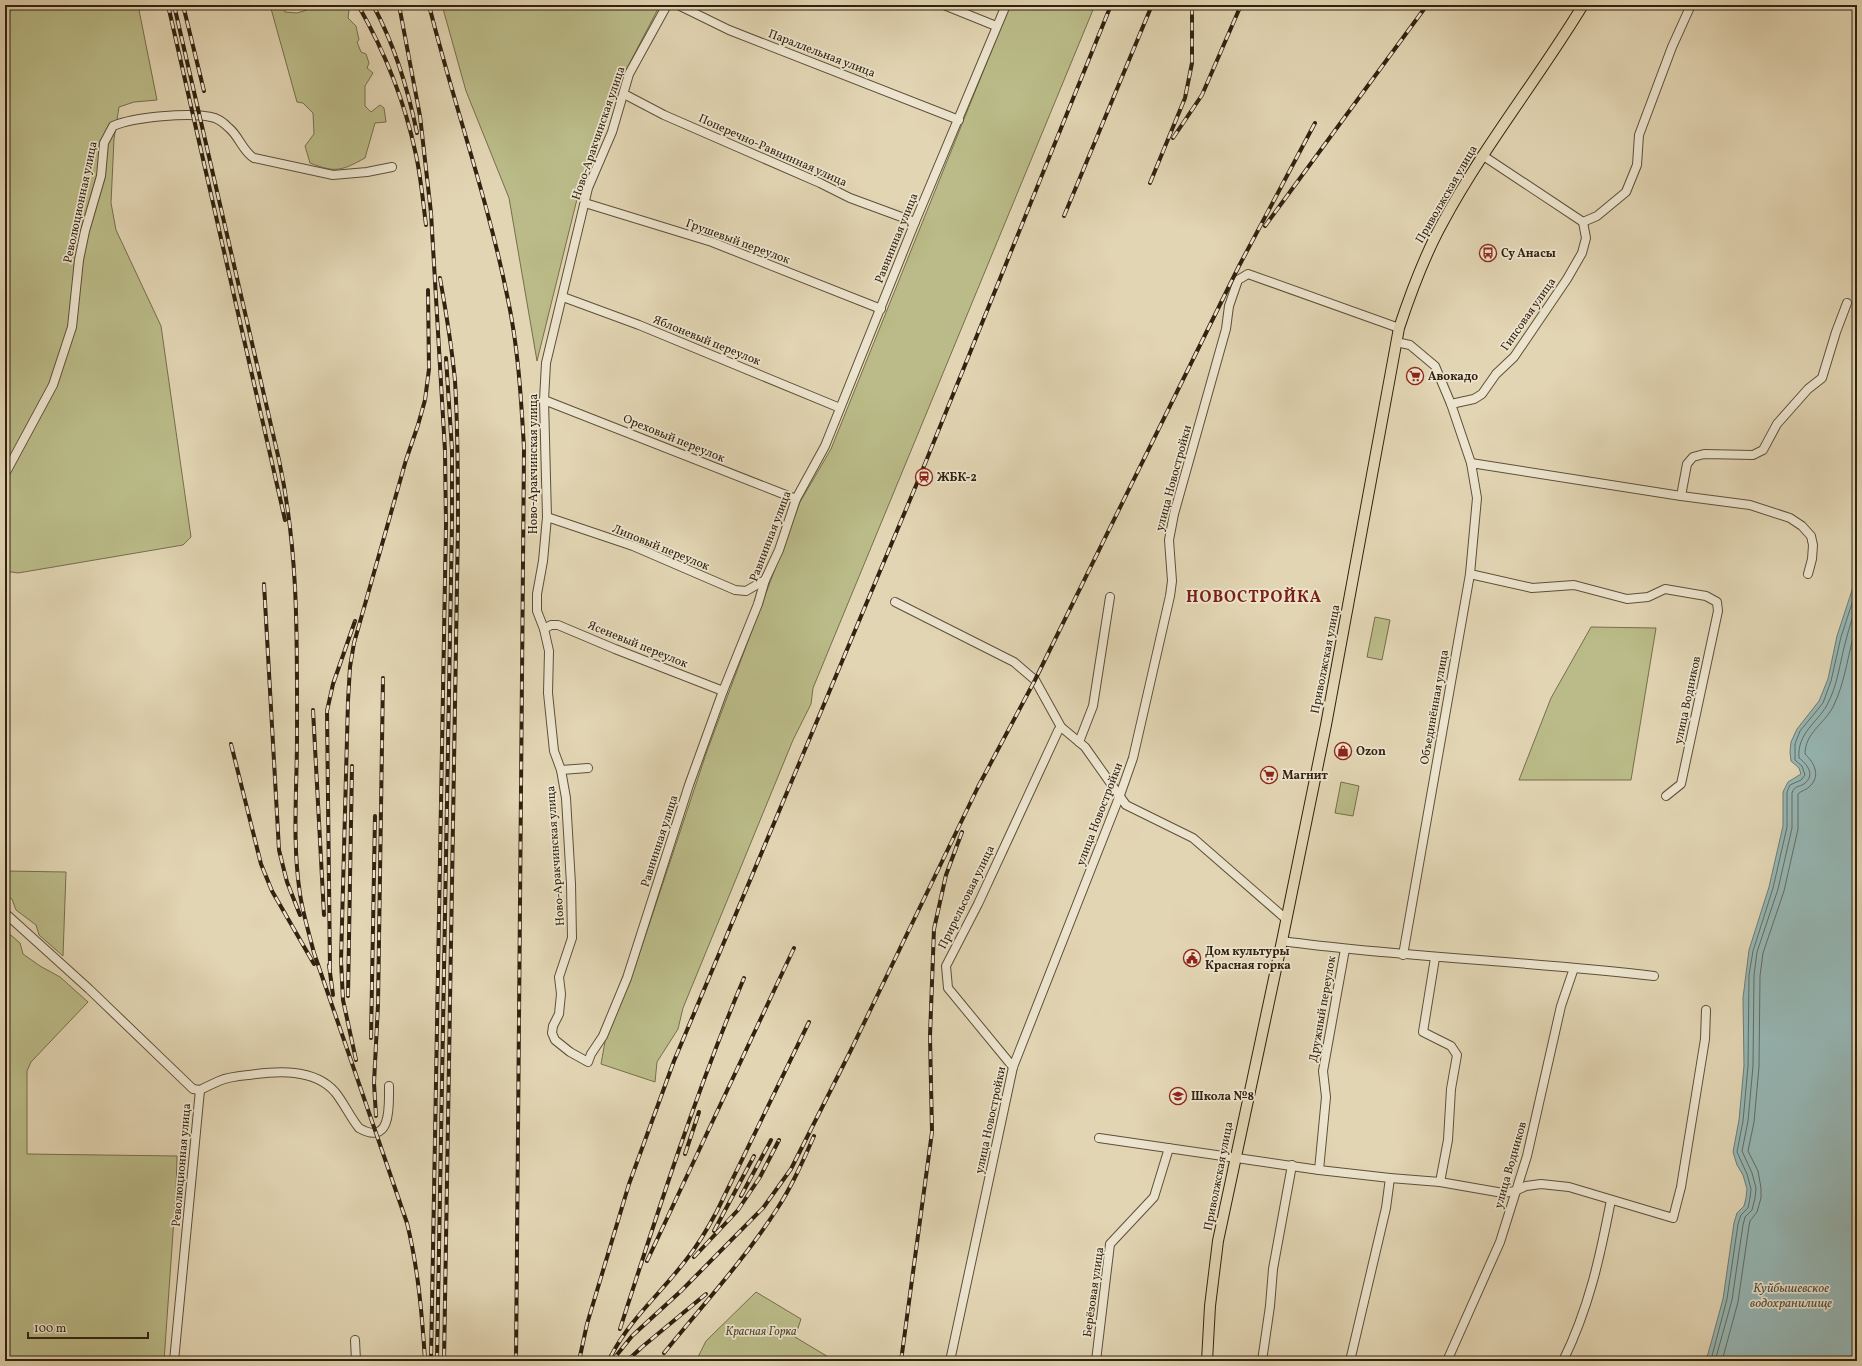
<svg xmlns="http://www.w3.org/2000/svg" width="1862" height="1366" viewBox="0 0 1862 1366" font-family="Vollkorn,serif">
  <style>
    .green { fill: #babb88; stroke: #766e4c }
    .water { fill: #96b7b5; stroke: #6e7b73 }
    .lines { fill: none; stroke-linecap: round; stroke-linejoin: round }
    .shore { stroke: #646c62; stroke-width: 1 }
    .minor-casing { stroke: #5e4f38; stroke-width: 10 }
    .major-casing { stroke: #32220f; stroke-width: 12 }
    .minor { stroke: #ece4ce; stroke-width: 8 }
    .major { stroke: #e2d5b3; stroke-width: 10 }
    .rail-casing { stroke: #32220f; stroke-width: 4 }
    .rail { stroke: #ece4ce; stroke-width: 2.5; stroke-dasharray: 8; stroke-linecap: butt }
    .labels { text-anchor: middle; stroke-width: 3.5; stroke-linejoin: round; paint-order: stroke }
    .street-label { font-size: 12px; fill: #32220f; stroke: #ece4ce }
    .poi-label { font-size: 12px; font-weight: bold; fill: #32220f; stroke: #ece4ce; text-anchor: start }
    .park-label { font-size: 12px; font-style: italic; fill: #54482d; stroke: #ece4ce }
    .water-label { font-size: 13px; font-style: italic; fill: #504f41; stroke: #ece4ce }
    .district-label { font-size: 16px; font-weight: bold; letter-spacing: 1px; fill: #7a1f14; stroke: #ece4ce }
  </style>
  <rect width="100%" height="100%" fill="#e2d5b3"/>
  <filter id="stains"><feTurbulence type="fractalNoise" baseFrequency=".005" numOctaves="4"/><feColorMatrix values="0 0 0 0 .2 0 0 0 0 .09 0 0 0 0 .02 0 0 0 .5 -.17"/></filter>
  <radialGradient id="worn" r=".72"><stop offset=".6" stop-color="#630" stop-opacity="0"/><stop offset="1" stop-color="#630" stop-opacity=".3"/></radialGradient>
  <g class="green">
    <path d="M5,5H138L157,100L134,102L119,107L114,139L111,203L116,230L161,326L191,537L183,545L18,573L5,571Z"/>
    <path d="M270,5H283L285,12L297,13L307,10L309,5H345L349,10L348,18L356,26L359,40L357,42L361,52L366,54L369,63L367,68L373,73L365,86V106L371,112L380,105L384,108L386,122L375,123L365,158C341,171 336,173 310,163L305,146L314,134L313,113L303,103L297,102Z"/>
    <path d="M442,5H660L625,72L580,187L537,361L509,198L466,91Z"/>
    <path d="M1010,5H1095L813,688L811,704L793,740L683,1008L678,1029L657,1062L655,1082L601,1064L606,1036L631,979L707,751L800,502L831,449Z"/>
    <path d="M1375,617L1390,620L1382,660L1367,657Z"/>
    <path d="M1591,627L1656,628L1631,780H1519L1551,698Z"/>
    <path d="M1341,782L1359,786L1353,816L1335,813Z"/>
    <path d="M5,871L66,872L63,956L39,935L36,925L16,910L12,899L5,896Z"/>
    <path d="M5,930L20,943L23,954L40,966L60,977L88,1002L31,1062L27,1071V1154L177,1156L176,1190L164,1361H5Z"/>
    <path d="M756,1292L801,1319L795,1337L835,1361H696L706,1341Z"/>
  </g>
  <path class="water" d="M1857,575V1361H1704L1708,1354L1723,1299L1734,1223L1737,1213L1744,1206L1746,1198L1747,1189L1743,1175L1737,1165L1733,1152L1739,1120L1744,1066L1743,998L1749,950L1769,887L1783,826V792L1788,782L1801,774L1799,768L1791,761L1790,752L1791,742L1797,729L1819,701L1828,679L1837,636Z"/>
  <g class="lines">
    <g class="shore">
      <path d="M1709,1361L1712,1356L1727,1299L1738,1224L1741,1215L1748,1208L1750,1198L1751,1189L1747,1174L1737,1152L1743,1121L1748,1066L1749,975L1753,951L1773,888L1787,827V792L1790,785L1801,780L1805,775L1802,766L1795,760V744L1800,731L1823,703L1831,681L1841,637L1857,588"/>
      <path d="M1715,1361L1732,1300L1743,1225L1745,1217L1752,1210L1755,1198L1756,1188L1752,1173L1742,1151L1748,1121L1753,1066L1754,975L1757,952L1778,889L1792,828V793C1794,786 1799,787 1804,784C1816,775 1807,764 1799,758C1797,733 1817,723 1827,705C1838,685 1840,661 1846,640C1849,628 1853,616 1857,604"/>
      <path d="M1722,1361L1738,1302L1749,1226L1750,1221L1757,1212L1761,1198V1188L1758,1171L1748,1151L1754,1122L1759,1067L1760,976L1763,953L1784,891L1798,829V794C1801,791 1806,790 1809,787C1821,777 1815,763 1805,754C1805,733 1824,724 1833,707C1846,681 1848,651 1857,624"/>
    </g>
    <g class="minor-casing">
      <g id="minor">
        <path d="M667,5L629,74L612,132L588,188L546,363L544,400L547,517L543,561L537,594V611L544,629L549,651L548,693L554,751L561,770L566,798L571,884L572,938L559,977L561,994L559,1014L553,1026L552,1033L555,1040L570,1052L588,1062L591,1054L603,1036L627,978L689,785L723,691L758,604L765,580L779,550L796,499L825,446L915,222L1006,5"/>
        <path d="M678,5L729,30L959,120"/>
        <path d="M944,5L996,26"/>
        <path d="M624,94L664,115L820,183L850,198L915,222"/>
        <path d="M1482,155L1583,222"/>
        <path d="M585,203L712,242L881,309"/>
        <path d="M563,297L639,325L840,408"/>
        <path d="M1396,342L1410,345L1435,366L1451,404L1471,463"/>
        <path d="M544,400L796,499"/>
        <path d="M1451,404L1474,399L1482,394L1496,374L1514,357L1567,279L1582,253L1586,238L1583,222L1597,216L1626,192L1637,165L1639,135L1672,47L1691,5"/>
        <path d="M5,474L53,385L72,327L79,260L85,231L101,176L104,143L113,126C134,117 189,112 211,117C218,118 224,123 229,128C239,136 243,152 254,158L333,175L367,172L392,167"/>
        <path d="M1681,496L1687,464L1693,457L1704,454L1753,455L1763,450L1777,424L1808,389L1822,378L1836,332L1847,303"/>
        <path d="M547,517L633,546L735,590L746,591L765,580"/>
        <path d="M1470,574L1532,588L1574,585L1627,599L1648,597L1665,589L1706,596L1717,602L1718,611L1681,784L1666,796"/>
        <path d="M895,602L1014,662L1035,680L1061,727L1085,747L1126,805L1193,838L1286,919"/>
        <path d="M544,629L551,625H558L615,649L723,691"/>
        <path d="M1079,742L1093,706L1110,597"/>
        <path d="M561,770L588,768"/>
        <path d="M5,913L89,989L193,1089L200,1090"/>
        <path d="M1282,941C1406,958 1530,961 1654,976"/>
        <path d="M1403,955L1470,574L1477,498L1471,463L1681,496L1750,505L1790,518L1802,526L1811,536L1813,545L1812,559L1808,574"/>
        <path d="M1435,958L1423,1032L1451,1046L1457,1055L1451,1089L1448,1140L1440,1182"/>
        <path d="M1013,1067L948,988L946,966L978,904L1058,731L1061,727"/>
        <path d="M200,1090C206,1087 212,1084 219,1081C228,1077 239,1076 249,1075C277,1071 314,1068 335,1092C344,1103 350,1117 359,1128C392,1147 389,1105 389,1086"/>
        <path d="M1099,1138L1319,1170L1390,1178L1440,1182L1503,1193L1515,1191L1526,1186L1541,1184L1569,1187L1673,1218L1681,1187L1705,1039L1706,1010"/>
        <path d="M1319,1170L1326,1097L1323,1071L1345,949"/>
        <path d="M355,1340L356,1361"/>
        <path d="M174,1361L200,1090"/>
        <path d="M950,1361L1013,1067L1120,795L1133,758L1170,596L1172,581L1169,540L1174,514L1226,329L1229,306L1238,280L1248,274L1399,328"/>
        <path d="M1096,1361L1110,1244L1154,1197L1169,1148"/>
        <path d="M1262,1361L1270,1306L1273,1269L1292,1165"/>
        <path d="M1350,1361L1386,1208L1390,1178"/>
        <path d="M1447,1361L1500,1242L1527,1156L1561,1006L1574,968"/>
        <path d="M1563,1361C1589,1308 1600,1257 1611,1200"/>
      </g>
    </g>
    <g class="major-casing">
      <path id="major" d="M1207,1361L1210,1306L1218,1241L1282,941L1326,725L1399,328C1411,292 1424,256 1443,222C1484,146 1538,79 1583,5"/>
    </g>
    <use href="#minor" class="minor"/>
    <use href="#major" class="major"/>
    <g class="rail-casing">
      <g id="rail">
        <path d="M168,5L285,520"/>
        <path d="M174,5L279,460C299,553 297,643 297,737C297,789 292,842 300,894C303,914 309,933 314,953L407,1223C418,1268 422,1313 425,1360"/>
        <path d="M183,5L204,91"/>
        <path d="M358,5C385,52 405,102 416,155C421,178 423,202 426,225"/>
        <path d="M373,5C394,44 408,89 417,133"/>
        <path d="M399,5L420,116L431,213L445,451L446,524L431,1361"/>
        <path d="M429,5C453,102 487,196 507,295C518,345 521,396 524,448L516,1361"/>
        <path d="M1173,138L1202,95L1241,5"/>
        <path d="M1150,183L1185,98L1192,63V5"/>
        <path d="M1064,216L1152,5"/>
        <path d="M1265,226L1427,5"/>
        <path d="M440,278C446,312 452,347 455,381C458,429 458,477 458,525L444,1361"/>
        <path d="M264,584L279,850L287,882L300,915"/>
        <path d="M313,710L324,915"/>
        <path d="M231,744L261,864L272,891L314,964"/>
        <path d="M329,965L333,995"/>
        <path d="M330,969L327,711L333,684L355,621"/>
        <path d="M348,996L352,766"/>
        <path d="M371,1038L375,816"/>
        <path d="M356,1060L343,1000L341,961L348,701L350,667L354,643L406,460L418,425L425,400L429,369L428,290"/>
        <path d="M376,1116L374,1083L378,1005L383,678"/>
        <path d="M685,1154L699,1112"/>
        <path d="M741,1196L771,1140"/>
        <path d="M714,1231L754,1156"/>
        <path d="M694,1257L738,1210L760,1177L779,1140"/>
        <path d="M647,1261L794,948"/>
        <path d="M620,1329C658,1211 696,1092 744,978"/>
        <path d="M664,1353C702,1306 744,1260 777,1209C792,1186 803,1161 814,1136"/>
        <path d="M611,1356C630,1319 661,1293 686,1260C698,1245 708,1228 717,1211L809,1022"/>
        <path d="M437,1361L452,524V450L446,358"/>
        <path d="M579,1361L587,1324L629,1184L674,1061L920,476L1111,5"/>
        <path d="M612,1361L632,1336L681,1291L763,1208L791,1169L851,1050L978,787L1035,680L1239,266L1315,123"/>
        <path d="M627,1361L642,1347L706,1294"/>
        <path d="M901,1361L932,1132L930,1036L934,929L946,875L962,832"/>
      </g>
    </g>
    <use href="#rail" class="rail"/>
  </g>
  <defs>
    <g id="bus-ring" transform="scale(0.9)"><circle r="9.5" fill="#ece4ce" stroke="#8f2418" stroke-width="1.5"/><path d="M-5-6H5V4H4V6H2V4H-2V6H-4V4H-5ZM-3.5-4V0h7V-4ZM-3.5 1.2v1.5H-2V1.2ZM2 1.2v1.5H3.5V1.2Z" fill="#8f2418"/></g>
    <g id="supermarket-ring" transform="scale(0.9)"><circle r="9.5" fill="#ece4ce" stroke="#8f2418" stroke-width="1.5"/><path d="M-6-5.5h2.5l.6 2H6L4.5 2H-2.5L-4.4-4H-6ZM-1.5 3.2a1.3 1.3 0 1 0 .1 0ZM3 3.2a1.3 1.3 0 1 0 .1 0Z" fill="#8f2418"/></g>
    <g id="station-ring" transform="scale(0.9)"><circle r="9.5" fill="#ece4ce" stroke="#8f2418" stroke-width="1.5"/><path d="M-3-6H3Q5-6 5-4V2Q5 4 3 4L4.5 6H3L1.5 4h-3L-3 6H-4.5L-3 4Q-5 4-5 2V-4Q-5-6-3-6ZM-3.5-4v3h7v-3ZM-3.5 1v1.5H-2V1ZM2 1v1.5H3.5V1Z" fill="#8f2418"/></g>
    <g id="shop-ring" transform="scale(0.9)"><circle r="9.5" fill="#ece4ce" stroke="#8f2418" stroke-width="1.5"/><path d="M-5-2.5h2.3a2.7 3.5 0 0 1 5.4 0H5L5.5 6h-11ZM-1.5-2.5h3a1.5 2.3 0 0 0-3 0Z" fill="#8f2418"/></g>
    <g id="civic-ring" transform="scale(0.9)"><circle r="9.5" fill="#ece4ce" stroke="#8f2418" stroke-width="1.5"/><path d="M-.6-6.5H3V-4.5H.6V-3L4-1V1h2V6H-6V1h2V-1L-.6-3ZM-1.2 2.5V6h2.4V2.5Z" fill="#8f2418"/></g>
    <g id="school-ring" transform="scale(0.9)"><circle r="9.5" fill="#ece4ce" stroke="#8f2418" stroke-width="1.5"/><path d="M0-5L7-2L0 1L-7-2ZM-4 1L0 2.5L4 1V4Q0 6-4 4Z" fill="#8f2418"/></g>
  </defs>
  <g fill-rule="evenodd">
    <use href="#bus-ring" x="1488" y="253"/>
    <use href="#supermarket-ring" x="1415" y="376"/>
    <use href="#station-ring" x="924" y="477"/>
    <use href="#shop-ring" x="1343" y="751"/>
    <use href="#supermarket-ring" x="1269" y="775"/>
    <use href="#civic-ring" x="1192" y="958"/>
    <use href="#school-ring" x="1178" y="1096"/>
  </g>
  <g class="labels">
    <g class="street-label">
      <text transform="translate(822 53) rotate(21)" y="4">Параллельная улица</text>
      <text transform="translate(598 133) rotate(-71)" y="4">Ново-Аракчинская улица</text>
      <text transform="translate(773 150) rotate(24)" y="4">Поперечно-Равнинная улица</text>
      <text transform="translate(1446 194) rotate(-60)" y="4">Приволжская улица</text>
      <text transform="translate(80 202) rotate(-78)" y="4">Революционная улица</text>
      <text transform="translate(896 238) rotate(-68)" y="4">Равнинная улица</text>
      <text transform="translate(738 241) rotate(20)" y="4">Грушевый переулок</text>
      <text transform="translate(1528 314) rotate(-55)" y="4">Гипсовая улица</text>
      <text transform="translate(707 340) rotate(22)" y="4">Яблоневый переулок</text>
      <text transform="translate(674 438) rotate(22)" y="4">Ореховый переулок</text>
      <text transform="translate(533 464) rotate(-90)" y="4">Ново-Аракчинская улица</text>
      <text transform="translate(1173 478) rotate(-75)" y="4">улица Новостройки</text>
      <text transform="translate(770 536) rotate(-69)" y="4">Равнинная улица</text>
      <text transform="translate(661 547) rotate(22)" y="4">Липовый переулок</text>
      <text transform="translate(638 644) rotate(22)" y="4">Ясеневый переулок</text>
      <text transform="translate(1325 659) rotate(-79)" y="4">Приволжская улица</text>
      <text transform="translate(1687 700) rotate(-78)" y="4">улица Водников</text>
      <text transform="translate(1434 707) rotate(-80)" y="4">Объединённая улица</text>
      <text transform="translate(1099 814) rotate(-69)" y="4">улица Новостройки</text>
      <text transform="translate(659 841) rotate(-72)" y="4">Равнинная улица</text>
      <text transform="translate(555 856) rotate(-94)" y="4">Ново-Аракчинская улица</text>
      <text transform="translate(966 897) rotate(-64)" y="4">Прирельсовая улица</text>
      <text transform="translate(1322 1009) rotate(-80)" y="4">Дружный переулок</text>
      <text transform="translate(990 1120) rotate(-78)" y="4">улица Новостройки</text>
      <text transform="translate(181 1165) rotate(-85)" y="4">Революционная улица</text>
      <text transform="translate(1510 1165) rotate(-74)" y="4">улица Водников</text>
      <text transform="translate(1218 1176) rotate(-79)" y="4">Приволжская улица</text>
      <text transform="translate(1093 1292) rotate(-82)" y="4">Берёзовая улица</text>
    </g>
    <g class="poi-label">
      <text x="1501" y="257">Су Анасы</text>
      <text x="1428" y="380">Авокадо</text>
      <text x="937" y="481">ЖБК-2</text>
      <text x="1356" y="755">Ozon</text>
      <text x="1282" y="779">Магнит</text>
      <text x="1205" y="955">Дом культуры<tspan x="1205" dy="14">Красная горка</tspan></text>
      <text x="1191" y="1100">Школа №8</text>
    </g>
    <g class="park-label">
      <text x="761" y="1335">Красная Горка</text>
    </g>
    <g class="water-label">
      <text x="1791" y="1292">Куйбышевское<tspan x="1791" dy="15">водохранилище</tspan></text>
    </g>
    <g class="district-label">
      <text x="1254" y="602">НОВОСТРОЙКА</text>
    </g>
  </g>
  <rect width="1862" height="1366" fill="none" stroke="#e2d5b3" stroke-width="20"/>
  <rect x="6" y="6" width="1850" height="1354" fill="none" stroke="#32220f" stroke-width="2"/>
  <rect x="10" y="10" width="1842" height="1346" fill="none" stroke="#32220f"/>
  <path d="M28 1332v6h120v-6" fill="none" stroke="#32220f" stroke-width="2"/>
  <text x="34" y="1332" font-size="12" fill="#32220f" stroke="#ece4ce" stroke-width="3" paint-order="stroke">100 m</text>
  <rect width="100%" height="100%" filter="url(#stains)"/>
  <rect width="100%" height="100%" fill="url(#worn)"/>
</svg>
